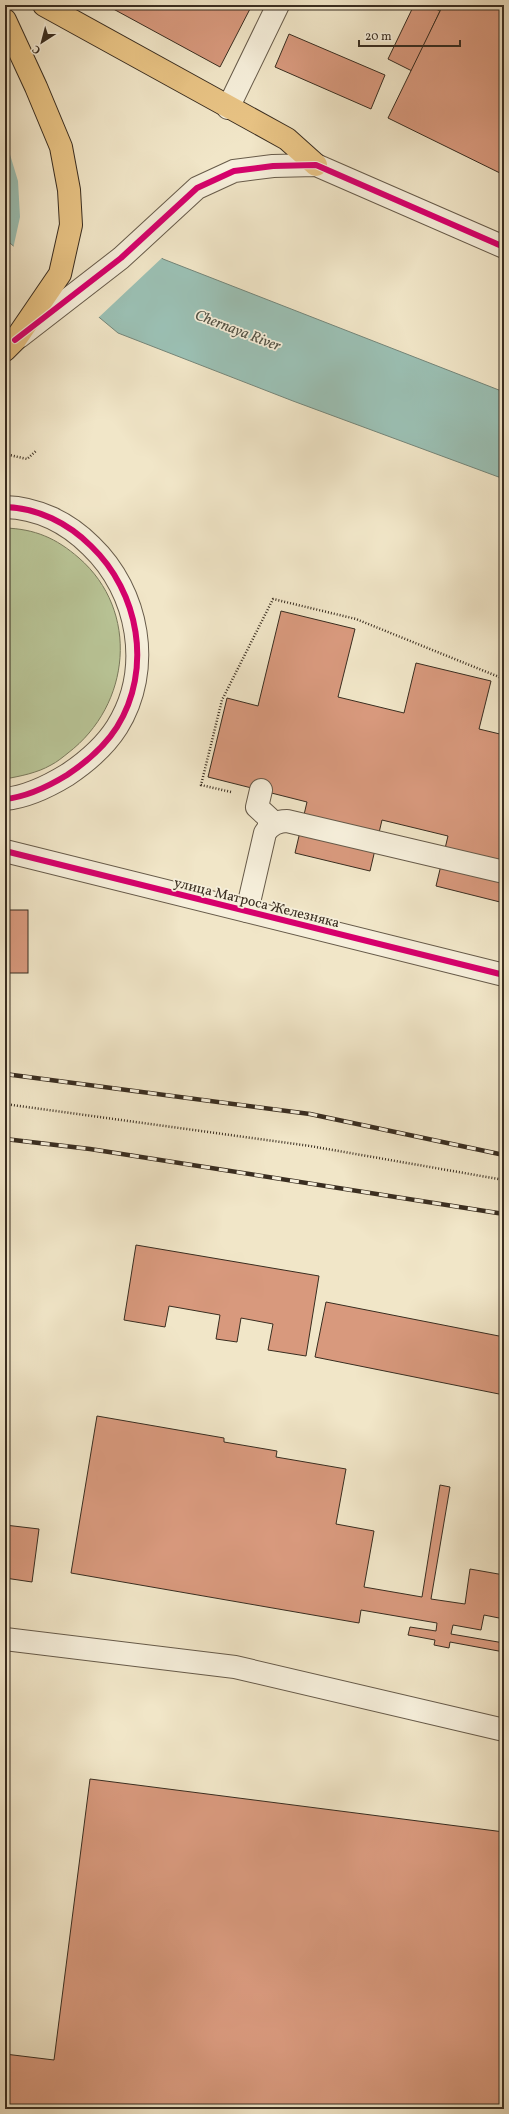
<svg xmlns="http://www.w3.org/2000/svg" width="509" height="2114" viewBox="0 0 509 2114" font-family="Vollkorn,serif">
  <style>
    .green { fill: #b9c597; stroke: #79795c }
    .water { fill: #9bc0b4; stroke: #748579 }
    .pier { fill: #f1e6c8 }
    .building { fill: #d8997d; stroke: #392d20 }
    .lines { fill: none; stroke-linecap: round; stroke-linejoin: round }
    .minor-casing { stroke: #675b4a; stroke-width: 24 }
    .major-casing { stroke: #392d20; stroke-width: 24 }
    .path { stroke: #392d20; stroke-width: 2.5; stroke-dasharray: 1 2; stroke-linecap: butt }
    .minor { stroke: #f6efdb; stroke-width: 22 }
    .major { stroke: #e8c384; stroke-width: 22 }
    .rail-casing { stroke: #392d20; stroke-width: 4.5 }
    .rail { stroke: #f6efdb; stroke-width: 3; stroke-dasharray: 9; stroke-linecap: butt }
    .cycleway-casing { stroke: #f6efdb; stroke-width: 8 }
    .cycleway { stroke: #d6006c; stroke-width: 6 }
    .labels { text-anchor: middle; stroke-width: 3.5; stroke-linejoin: round; paint-order: stroke }
    .street-label { font-size: 14px; fill: #392d20; stroke: #f6efdb }
    .water-label { font-size: 15px; font-style: italic; fill: #525245; stroke: #f6efdb }
  </style>
  <rect width="100%" height="100%" fill="#f1e6c8"/>
  <filter id="stains"><feTurbulence type="fractalNoise" baseFrequency=".005" numOctaves="4"/><feColorMatrix values="0 0 0 0 .2 0 0 0 0 .09 0 0 0 0 .02 0 0 0 .5 -.17"/></filter>
  <radialGradient id="worn" r=".72"><stop offset=".6" stop-color="#630" stop-opacity="0"/><stop offset="1" stop-color="#630" stop-opacity=".3"/></radialGradient>
  <path class="green" d="M5,528C35,529 56,538 79,558C140,611 131,705 68,753C63,757 57,762 51,765C37,773 21,776 5,779Z"/>
  <path class="water" d="M5,119L61,177L163,259L504,392V479L293,401L118,333L5,239Z"/>
  <path class="pier" d="M5,117L62,176L164,256L97,319L13,249L20,217L18,181L5,138Z"/>
  <g class="building">
    <path d="M106,5H247L251,7L220,67Z"/>
    <path d="M414,5H428L440,11L412,71L388,59Z"/>
    <path d="M443,5H504V175L388,118Z"/>
    <path d="M289,34L385,75L371,109L275,67Z"/>
    <path d="M281,611L355,629L338,697L404,713L416,663L491,681L479,729L504,735V903L436,886L448,836L382,820L370,871L295,853L307,802L208,777L227,698L258,706Z"/>
    <rect x="5" y="910" width="23" height="63"/>
    <path d="M136,1245L319,1276L306,1356L268,1350L273,1324L241,1318L237,1342L216,1339L220,1315L169,1306L165,1327L124,1320Z"/>
    <path d="M326,1302L504,1337V1395L315,1357Z"/>
    <path d="M97,1416L224,1438V1442L277,1451L276,1457L346,1469L336,1524L374,1531L364,1587L422,1597L440,1485L450,1487L431,1599L465,1604L470,1569L504,1575V1619L484,1615L481,1630L453,1625L451,1634L504,1643V1652L450,1642L449,1648L434,1645L435,1640L408,1635L410,1627L436,1631L437,1623L361,1610L359,1623L71,1573Z"/>
    <path d="M5,1525L39,1529L32,1582L5,1578Z"/>
    <path d="M90,1779L504,1832V2109H5V2054L54,2060Z"/>
  </g>
  <g class="lines">
    <g class="minor-casing">
      <g id="minor">
        <path d="M228,108L278,5"/>
        <path d="M19,337L121,258L197,188L234,171L273,166L316,165L504,247"/>
        <path d="M5,507C38,508 68,523 91,546C139,592 153,669 117,727C105,746 85,763 67,775C49,786 26,797 5,799"/>
        <path d="M261,790L257,807L269,818V827"/>
        <path d="M5,851L504,975"/>
        <path d="M247,911L265,833C270,825 277,821 287,821L504,872"/>
        <path d="M5,1639L235,1667L504,1730"/>
      </g>
    </g>
    <g class="major-casing">
      <g id="major">
        <path d="M44,5L287,139L316,165"/>
        <path d="M5,20L36,87L61,147L69,190L71,225L60,274L15,340L5,350"/>
      </g>
    </g>
    <g class="path">
      <path d="M5,454L27,459L37,450"/>
      <path d="M231,792L201,785L222,700L273,599L356,619L504,679"/>
      <path d="M5,1104L310,1146L504,1180"/>
    </g>
    <use href="#minor" class="minor"/>
    <use href="#major" class="major"/>
    <g class="rail-casing">
      <g id="rail">
        <path d="M5,1074L310,1114L504,1155"/>
        <path d="M5,1139L90,1149L504,1214"/>
      </g>
    </g>
    <use href="#rail" class="rail"/>
    <g class="cycleway-casing">
      <g id="cycleway">
        <path d="M15,340L121,258L197,188L234,171L273,166L316,165L504,247"/>
        <path d="M5,507C38,508 68,523 91,546C139,592 153,669 117,727C105,746 85,763 67,775C49,786 26,797 5,799"/>
        <path d="M5,851L504,975"/>
      </g>
    </g>
    <use href="#cycleway" class="cycleway"/>
  </g>
  <g class="labels">
    <g class="street-label">
      <text transform="translate(257 902) rotate(14)" y="5">улица Матроса Железняка</text>
    </g>
    <g class="water-label">
      <text transform="translate(238 330) rotate(21)" y="5">Chernaya River</text>
    </g>
  </g>
  <rect width="509" height="2114" fill="none" stroke="#f1e6c8" stroke-width="20"/>
  <rect x="6" y="6" width="497" height="2102" fill="none" stroke="#392d20" stroke-width="2"/>
  <rect x="10" y="10" width="489" height="2094" fill="none" stroke="#392d20"/>
  <g transform="translate(42 42) rotate(216)" stroke="#f6efdb" stroke-width="3" paint-order="stroke">
  <path d="M0-3L7 15L0 10L-7 15Z" fill="#392d20"/>
  <text y="-6" font-size="11" font-weight="bold" text-anchor="middle" fill="#392d20">С</text>
  </g>
  <path d="M359 40v6h101v-6" fill="none" stroke="#392d20" stroke-width="2"/>
  <text x="365" y="40" font-size="12" fill="#392d20" stroke="#f6efdb" stroke-width="3" paint-order="stroke">20 m</text>
  <rect width="100%" height="100%" filter="url(#stains)"/>
  <rect width="100%" height="100%" fill="url(#worn)"/>
</svg>
